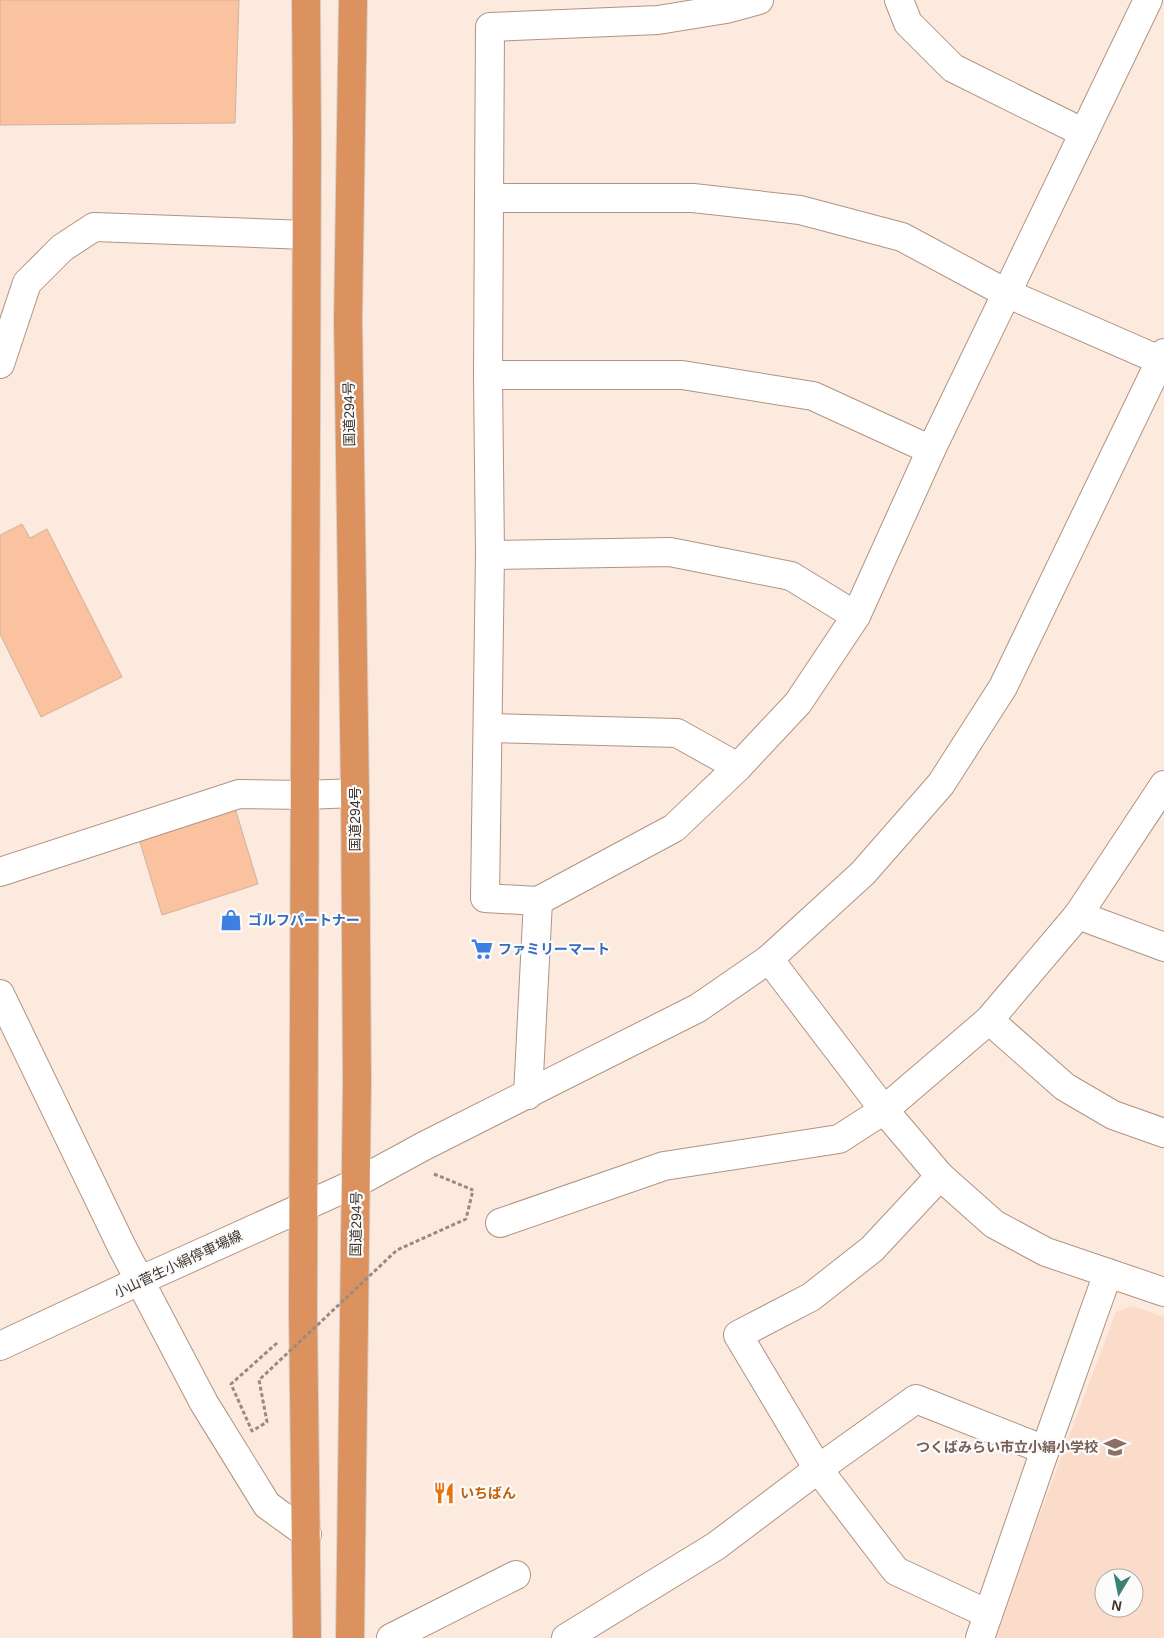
<svg xmlns="http://www.w3.org/2000/svg" width="1164" height="1638" viewBox="0 0 1164 1638" font-family="Helvetica,'Noto Sans JP',sans-serif">
  <style>
    .built { fill: #fbdcca; fill-rule: evenodd }
    .building { fill: #fac29e; stroke: #d0b2a0 }
    .lines { fill: none; stroke-linecap: round; stroke-linejoin: round }
    .minor-casing { stroke: #b09482; stroke-width: 30 }
    .tertiary-casing { stroke: #b09482; stroke-width: 30 }
    .secondary-casing { stroke: #b09482; stroke-width: 30 }
    .trunk-casing { stroke: #d5d2d1; stroke-width: 30 }
    .path { stroke: #9a8b82; stroke-width: 3; stroke-dasharray: 4 2.5; stroke-linecap: butt }
    .minor { stroke: #fff; stroke-width: 28 }
    .tertiary { stroke: #fff; stroke-width: 28 }
    .secondary { stroke: #fff; stroke-width: 28 }
    .trunk { stroke: #db925f; stroke-width: 28 }
    .path-bridge { stroke: #9a8b82; stroke-width: 3; stroke-dasharray: 4 2.5; stroke-linecap: butt }
    .labels { text-anchor: middle; stroke-width: 4.5; stroke-linejoin: round; paint-order: stroke }
    .street-label { font-size: 14px; fill: #3f332c; stroke: #fbfbfb }
    .shop-label { font-size: 14px; font-weight: bold; fill: #366cbe; stroke: #fbfbfb; text-anchor: start }
    .education-label { font-size: 14px; font-weight: bold; fill: #785e54; stroke: #fbfbfb; text-anchor: end }
    .food-label { font-size: 14px; font-weight: bold; fill: #c56008; stroke: #fbfbfb; text-anchor: start }
  </style>
  <rect width="100%" height="100%" fill="#fceade"/>
  <path class="built" d="M1133,1306L1164,1317V1638H993L1116,1312ZM1104,1578H1134V1608H1104Z"/>
  <g class="building">
    <path d="M0,0H239L235,123L0,125Z"/>
    <path d="M22,524L30,538L47,529L122,677L41,717L0,634V535Z"/>
    <path d="M235,808L258,884L162,915L139,839Z"/>
  </g>
  <g class="lines">
    <g class="minor-casing">
      <g id="minor">
        <path d="M759,0L726,9L658,20L490,27L488,375L490,555L485,898L538,901L674,828L738,767L798,703L856,616L931,450L1148,0"/>
        <path d="M899,0L908,23L953,68L1084,133"/>
        <path d="M489,198H693L800,210L902,237L1006,293L1164,362"/>
        <path d="M0,364L27,283L62,248L94,227L306,235"/>
        <path d="M488,375H682L813,396L931,450"/>
        <path d="M490,555L670,552L791,576L856,616"/>
        <path d="M488,728L677,733L738,767"/>
        <path d="M0,872L239,794L305,795L355,793"/>
        <path d="M1078,915L1164,947"/>
        <path d="M0,994L122,1247L204,1403L267,1505L307,1534"/>
        <path d="M989,1020L1065,1087L1113,1115L1164,1133"/>
        <path d="M528,1095L538,901"/>
        <path d="M940,1176L872,1249L811,1297L738,1335L818,1469L896,1571L988,1614"/>
        <path d="M500,1223L664,1166L839,1139L884,1110L989,1020L1078,915L1164,785"/>
        <path d="M391,1638L516,1575"/>
        <path d="M566,1638L716,1546L818,1469L916,1399L1045,1450"/>
        <path d="M980,1638L1045,1450L1108,1273L1164,1292"/>
      </g>
    </g>
    <g class="tertiary-casing">
      <g id="tertiary">
        <path d="M769,959L884,1110L940,1176L994,1224L1046,1252L1108,1273"/>
        <path d="M356,1183L424,1146L698,1008L769,959L863,873L941,784L1003,687L1164,353"/>
      </g>
    </g>
    <g class="secondary-casing">
      <path id="secondary" d="M0,1346L139,1281L356,1183"/>
    </g>
    <g class="trunk-casing">
      <g id="trunk">
        <path d="M306,0L307,138L303,1313L307,1638"/>
        <path d="M350,1638L357,1082L355,793L348,320L353,0"/>
      </g>
    </g>
    <path class="path" d="M434,1174L473,1190"/>
    <use href="#minor" class="minor"/>
    <use href="#tertiary" class="tertiary"/>
    <use href="#secondary" class="secondary"/>
    <use href="#trunk" class="trunk"/>
    <path class="path-bridge" d="M277,1343L231,1384L252,1431L267,1422L259,1380L397,1250L466,1219L473,1190"/>
  </g>
  <defs>
    <g id="shop-bare" transform="scale(1.725)"><path d="M-5-2.5h2.3a2.7 3.5 0 0 1 5.4 0H5L5.5 6h-11ZM-1.5-2.5h3a1.5 2.3 0 0 0-3 0Z" fill="#3f7fe0" stroke="#fbfbfb" stroke-width="2.5" paint-order="stroke"/></g>
    <g id="supermarket-bare" transform="scale(1.725)"><path d="M-6-5.5h2.5l.6 2H6L4.5 2H-2.5L-4.4-4H-6ZM-1.5 3.2a1.3 1.3 0 1 0 .1 0ZM3 3.2a1.3 1.3 0 1 0 .1 0Z" fill="#3f7fe0" stroke="#fbfbfb" stroke-width="2.5" paint-order="stroke"/></g>
    <g id="school-bare" transform="scale(1.725)"><path d="M0-5L7-2L0 1L-7-2ZM-4 1L0 2.5L4 1V4Q0 6-4 4Z" fill="#8d6e63" stroke="#fbfbfb" stroke-width="2.5" paint-order="stroke"/></g>
    <g id="restaurant-bare" transform="scale(1.725)"><path d="M-5-6h1v4h1v-4h1v4h1v-4h1v5L-1.5 .5V6h-2V.5L-5-1ZM5-6V6H3V1.5H1.5Q1.5-4 5-6Z" fill="#e8710a" stroke="#fbfbfb" stroke-width="2.5" paint-order="stroke"/></g>
  </defs>
  <g fill-rule="evenodd">
    <use href="#shop-bare" x="231" y="920"/>
    <use href="#supermarket-bare" x="482" y="949"/>
    <use href="#school-bare" x="1115" y="1447"/>
    <use href="#restaurant-bare" x="444" y="1493"/>
  </g>
  <g class="labels">
    <g class="street-label">
      <text transform="translate(349 414) rotate(-91)" y="5">国道294号</text>
      <text transform="translate(355 819) rotate(-90)" y="5">国道294号</text>
      <text transform="translate(356 1224) rotate(-89)" y="5">国道294号</text>
      <text transform="translate(178 1264) rotate(-25)" y="5">小山菅生小絹停車場線</text>
    </g>
    <g class="shop-label">
      <text x="248" y="925">ゴルフパートナー</text>
      <text x="498" y="954">ファミリーマート</text>
    </g>
    <g class="education-label">
      <text x="1098" y="1452">つくばみらい市立小絹小学校</text>
    </g>
    <g class="food-label">
      <text x="460" y="1498">いちばん</text>
    </g>
  </g>
  <g transform="translate(1119 1593) rotate(190)"><circle r="24" fill="#fbfbfb" stroke="#b0aba8"/>
  <path d="M0-4L9 19L0 12L-9 19Z" fill="#398077"/>
  <text y="-8" font-size="14" font-weight="bold" text-anchor="middle" fill="#3f332c">N</text>
  </g>
</svg>
